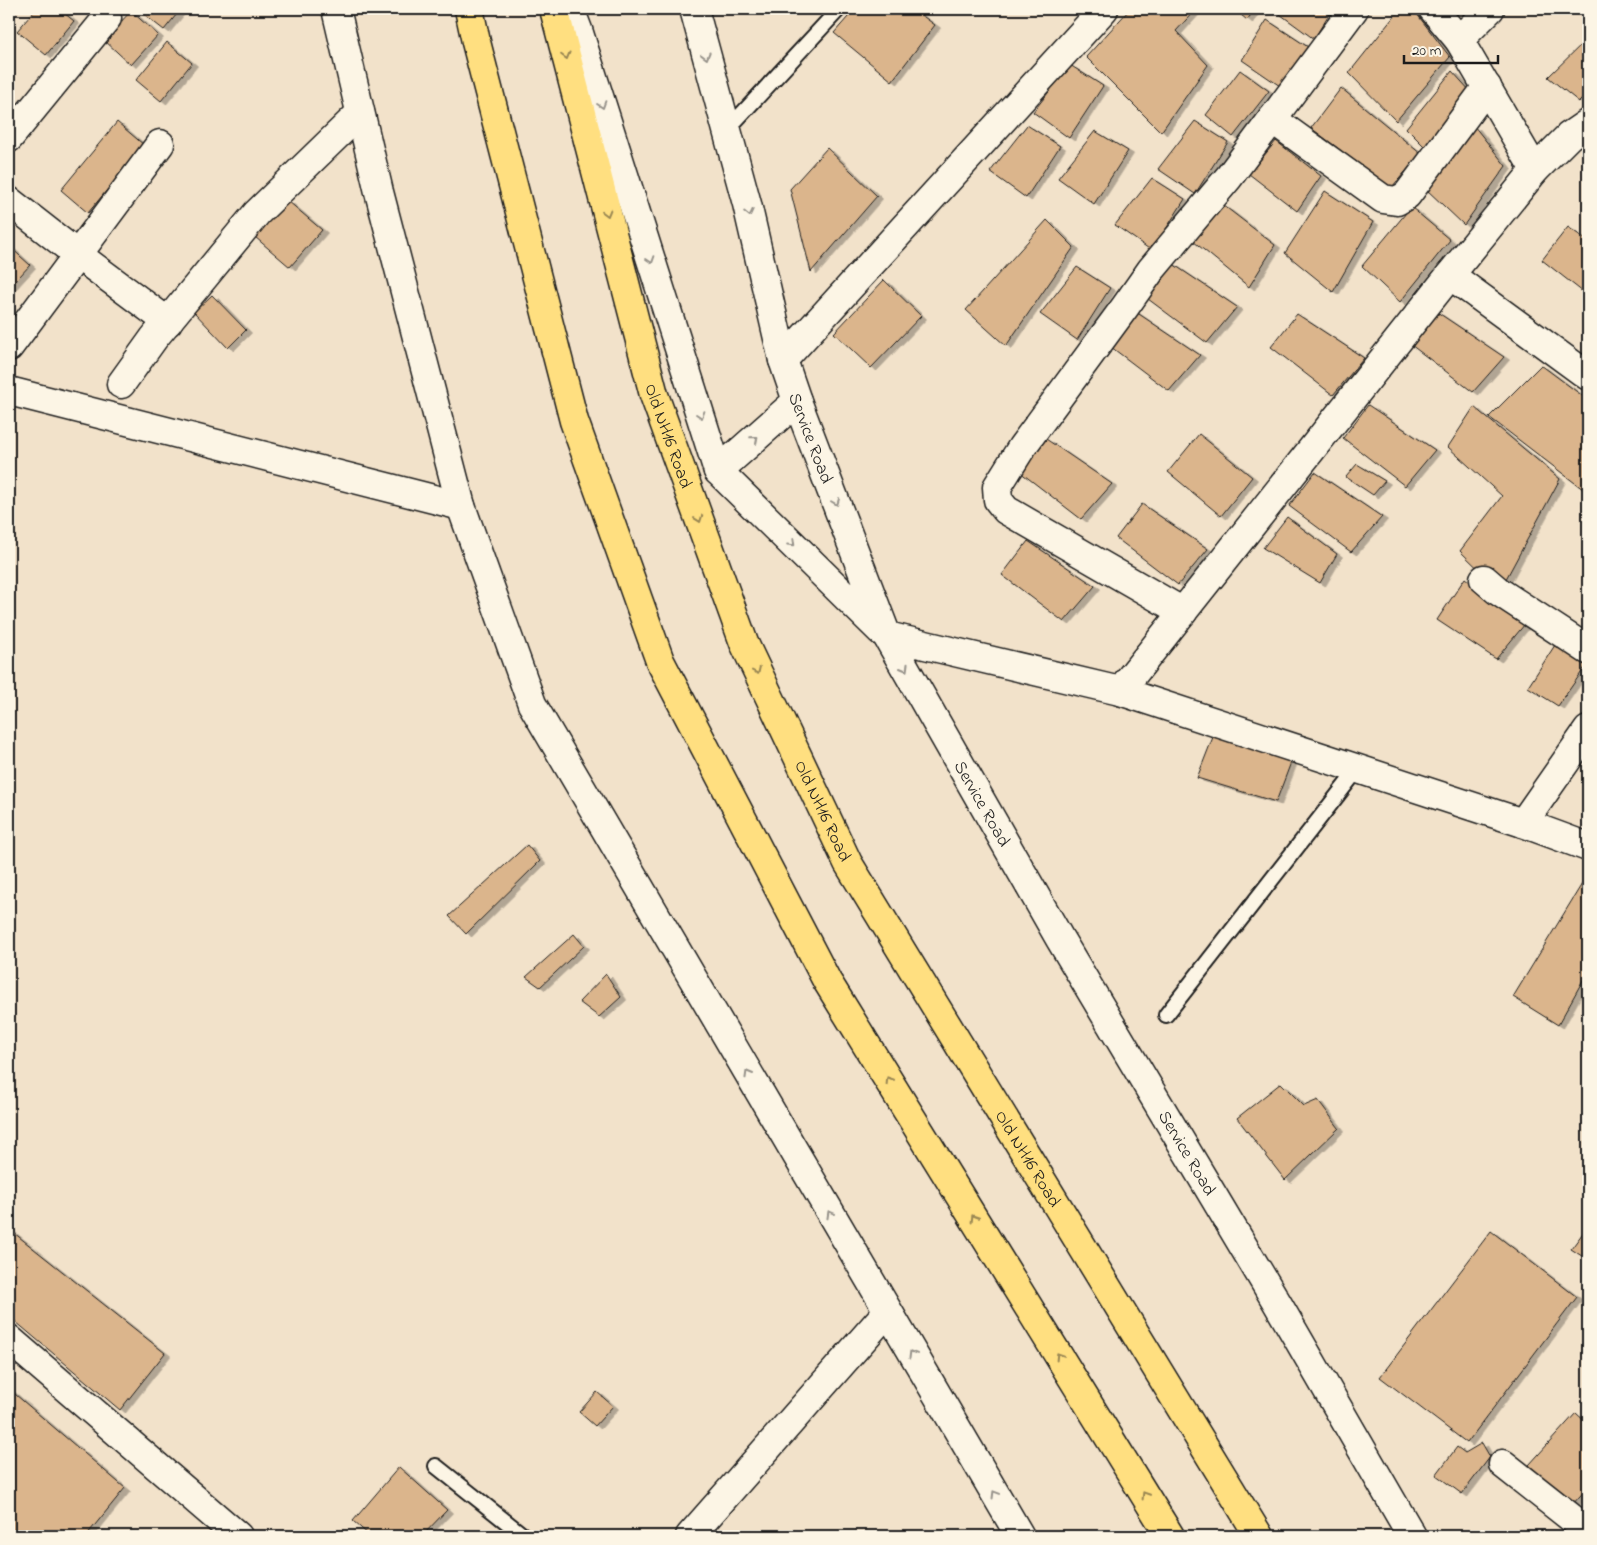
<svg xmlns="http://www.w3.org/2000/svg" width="1597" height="1545" viewBox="0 0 1597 1545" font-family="'Indie Flower',sans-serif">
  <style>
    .building { fill: #dbb58c; stroke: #1c1c1c; filter: url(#shadow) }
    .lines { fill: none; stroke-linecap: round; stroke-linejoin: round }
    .service-casing { stroke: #1c1c1c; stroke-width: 18 }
    .minor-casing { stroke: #1c1c1c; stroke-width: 31 }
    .tertiary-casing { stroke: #1c1c1c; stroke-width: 31 }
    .primary-casing { stroke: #1c1c1c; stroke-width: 31 }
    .service { stroke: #fcf5e5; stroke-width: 14 }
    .minor { stroke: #fcf5e5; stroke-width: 28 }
    .tertiary { stroke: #fcf5e5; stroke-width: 28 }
    .primary { stroke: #ffdf80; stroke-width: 28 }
    .oneway { stroke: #998753 }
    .oneway2 { stroke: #97938b }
    .labels { text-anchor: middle; stroke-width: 4; stroke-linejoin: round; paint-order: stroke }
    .street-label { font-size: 18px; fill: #1c1c1c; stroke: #fcf5e5 }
  </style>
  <defs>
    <filter id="shadow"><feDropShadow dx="5.5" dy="3" stdDeviation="0" flood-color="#0004"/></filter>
  </defs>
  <rect width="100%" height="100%" fill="#f2e2ca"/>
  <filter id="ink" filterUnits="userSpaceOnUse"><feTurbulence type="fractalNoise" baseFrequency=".02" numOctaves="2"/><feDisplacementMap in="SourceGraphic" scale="10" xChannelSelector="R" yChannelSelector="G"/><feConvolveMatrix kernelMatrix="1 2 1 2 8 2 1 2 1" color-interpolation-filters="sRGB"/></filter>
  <g filter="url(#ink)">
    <g class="building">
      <path d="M36,9H59L74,21L46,55L17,31Z"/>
      <path d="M137,9H181L164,30Z"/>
      <path d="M855,9H913L935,25L892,81L834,33Z"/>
      <path d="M1130,9H1196L1176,31L1208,65L1161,132L1086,57Z"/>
      <path d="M1234,9H1255L1247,20Z"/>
      <path d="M1280,9H1332L1314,39L1277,12Z"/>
      <path d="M1400,9H1413L1450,57L1396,121L1349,73Z"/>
      <path d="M131,11L158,35L131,65L104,40Z"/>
      <path d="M1267,20L1308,47L1280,86L1242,60Z"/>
      <path d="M1588,38V93L1579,102L1548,77Z"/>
      <path d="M167,42L192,63L161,101L136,80Z"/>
      <path d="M1070,65L1103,86L1069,138L1033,112Z"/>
      <path d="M1240,70L1269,91L1233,137L1206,115Z"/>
      <path d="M1452,71L1471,92L1428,150L1406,128Z"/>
      <path d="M1341,88L1421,154L1391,188L1311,128Z"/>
      <path d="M1195,121L1228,142L1195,194L1158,169Z"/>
      <path d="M117,122L144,145L88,213L61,190Z"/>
      <path d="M1027,125L1060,146L1026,198L990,172Z"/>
      <path d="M1474,126L1506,166L1464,225L1426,189Z"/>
      <path d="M1095,131L1128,151L1094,204L1058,178Z"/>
      <path d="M1276,141L1321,176L1297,211L1249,174Z"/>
      <path d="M827,148L877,196L811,272L790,189Z"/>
      <path d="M1152,178L1185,199L1152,251L1115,225Z"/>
      <path d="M1325,191L1373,222L1333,292L1285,253Z"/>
      <path d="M288,201L322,230L290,267L255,237Z"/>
      <path d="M1223,205L1275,245L1249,287L1193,241Z"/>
      <path d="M1411,207L1450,240L1400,302L1362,266Z"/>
      <path d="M1047,220L1074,247L1006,346L966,310Z"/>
      <path d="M1568,227L1588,241V296L1542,260Z"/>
      <path d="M9,246L30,265L9,288Z"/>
      <path d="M1170,262L1237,307L1207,343L1144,296Z"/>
      <path d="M1077,267L1110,288L1077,340L1040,314Z"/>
      <path d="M884,280L921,316L871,368L834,333Z"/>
      <path d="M212,295L246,330L228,348L194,312Z"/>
      <path d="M1133,310L1200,355L1169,391L1107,344Z"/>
      <path d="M1437,312L1504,357L1473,392L1411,345Z"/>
      <path d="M1297,314L1364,358L1333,395L1271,347Z"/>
      <path d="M1541,365L1588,400V493L1489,417Z"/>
      <path d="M1368,405L1435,450L1405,486L1343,438Z"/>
      <path d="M1474,407L1560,479L1500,590L1460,551L1502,496L1448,447Z"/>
      <path d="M1199,434L1252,477L1221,516L1168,472Z"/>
      <path d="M1046,439L1112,484L1081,519L1020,472Z"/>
      <path d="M1357,464L1385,481L1373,495L1346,477Z"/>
      <path d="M1315,472L1382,517L1351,552L1289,506Z"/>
      <path d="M1142,504L1208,549L1178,585L1116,538Z"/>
      <path d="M1287,517L1337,554L1320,583L1263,548Z"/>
      <path d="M1028,541L1095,586L1064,622L1002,575Z"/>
      <path d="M1465,578L1525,624L1496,659L1437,620Z"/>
      <path d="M1555,645L1586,666L1558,706L1528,687Z"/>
      <path d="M1215,732L1293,757L1276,802L1197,778Z"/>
      <path d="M527,845L540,861L466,934L449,916Z"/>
      <path d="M1588,874V971L1558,1025L1513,997Z"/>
      <path d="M574,934L584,946L540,987L526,977Z"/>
      <path d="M606,974L621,997L599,1017L579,1002Z"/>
      <path d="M1281,1083L1304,1106L1318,1100L1339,1128L1285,1180L1237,1118Z"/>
      <path d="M1588,1226V1260L1571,1249Z"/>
      <path d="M9,1229L165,1353L120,1410L9,1316Z"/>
      <path d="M1491,1231L1577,1297L1467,1443L1380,1377Z"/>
      <path d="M9,1389L125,1488L86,1536H9Z"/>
      <path d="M597,1392L613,1406L595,1426L579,1412Z"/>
      <path d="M1576,1413L1588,1424V1487L1572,1505L1529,1465Z"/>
      <path d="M1482,1443L1490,1457L1462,1494L1436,1475L1457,1447L1465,1453Z"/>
      <path d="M399,1467L447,1510L422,1536H370L353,1521Z"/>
    </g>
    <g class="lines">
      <g class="service-casing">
        <g id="service">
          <path d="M726,131L839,9"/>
          <path d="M1166,1015L1358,769"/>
          <path d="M436,1466L524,1536"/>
        </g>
      </g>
      <g class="minor-casing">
        <g id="minor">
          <path d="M1433,9L1459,40L1535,170"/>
          <path d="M1459,40L1490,9"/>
          <path d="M1272,119L1383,199L1397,201L1407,195L1487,87"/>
          <path d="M9,138L107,18"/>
          <path d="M9,201L78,255L168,322"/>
          <path d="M1450,275L1588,376"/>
          <path d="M9,347L160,144"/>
          <path d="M783,360L1104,9"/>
          <path d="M121,384L154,338L257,213L360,113"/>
          <path d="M9,391L461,506"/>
          <path d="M1484,579L1498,591L1588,650"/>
          <path d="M1183,612L1006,510L998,500L997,487L1022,447L1125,307L1151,270L1229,177L1354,9"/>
          <path d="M887,636L1120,691L1523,823L1588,847"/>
          <path d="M1120,691L1450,275L1535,170L1569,136L1588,123"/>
          <path d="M1523,823L1588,730"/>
          <path d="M9,1339L238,1536"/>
          <path d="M1503,1464L1588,1531"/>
          <path d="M690,1536L887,1312"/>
        </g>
      </g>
      <g class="tertiary-casing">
        <g id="tertiary">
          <path d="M336,9L379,192L461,506L532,704L1020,1536"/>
          <path d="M570,9L578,30L718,471L881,631"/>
          <path id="s1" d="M694,9L747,204L783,360L797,401L887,636L1060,939L1276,1301L1412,1536"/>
          <path d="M718,471L797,401"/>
        </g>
      </g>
      <g class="primary-casing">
        <g id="primary">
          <path d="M469,9L476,42L574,421L660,661L827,981L1170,1536"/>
          <path id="s2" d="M554,9L654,395L744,643L848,863L1259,1536"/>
        </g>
      </g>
      <use href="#service" class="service"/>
      <use href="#minor" class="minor"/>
      <use href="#tertiary" class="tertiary"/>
      <use href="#primary" class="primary"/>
    </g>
    <defs><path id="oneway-chevron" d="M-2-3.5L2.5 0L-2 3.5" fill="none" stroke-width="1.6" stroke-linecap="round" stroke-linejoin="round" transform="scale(1.25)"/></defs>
    <g class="oneway">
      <use href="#oneway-chevron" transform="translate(566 56) rotate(75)"/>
      <use href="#oneway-chevron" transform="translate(607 213) rotate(75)"/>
      <use href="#oneway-chevron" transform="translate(699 519) rotate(70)"/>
      <use href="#oneway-chevron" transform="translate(757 671) rotate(65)"/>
      <use href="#oneway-chevron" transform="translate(889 1080) rotate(-122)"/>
      <use href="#oneway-chevron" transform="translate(974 1218) rotate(-122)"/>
      <use href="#oneway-chevron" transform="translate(1059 1356) rotate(-122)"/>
      <use href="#oneway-chevron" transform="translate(1145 1495) rotate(-122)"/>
    </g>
    <g class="oneway2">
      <use href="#oneway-chevron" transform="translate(706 56) rotate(75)"/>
      <use href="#oneway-chevron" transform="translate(602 105) rotate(72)"/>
      <use href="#oneway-chevron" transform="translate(749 213) rotate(77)"/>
      <use href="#oneway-chevron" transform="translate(651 260) rotate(72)"/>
      <use href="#oneway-chevron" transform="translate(701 415) rotate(72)"/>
      <use href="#oneway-chevron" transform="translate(755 439) rotate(-41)"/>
      <use href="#oneway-chevron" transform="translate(836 502) rotate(69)"/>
      <use href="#oneway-chevron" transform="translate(792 543) rotate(44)"/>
      <use href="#oneway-chevron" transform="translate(905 668) rotate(60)"/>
      <use href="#oneway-chevron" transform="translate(748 1074) rotate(-120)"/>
      <use href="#oneway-chevron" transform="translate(830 1214) rotate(-120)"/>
      <use href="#oneway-chevron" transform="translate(912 1354) rotate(-121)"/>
      <use href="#oneway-chevron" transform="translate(995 1494) rotate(-121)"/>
    </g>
  </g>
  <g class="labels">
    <g class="street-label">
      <text dy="6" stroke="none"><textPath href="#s2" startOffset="442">Old NH16 Road</textPath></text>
      <text dy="6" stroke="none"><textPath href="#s1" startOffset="445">Service Road</textPath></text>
      <text dy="6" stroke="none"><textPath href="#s1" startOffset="850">Service Road</textPath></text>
      <text dy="6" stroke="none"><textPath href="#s2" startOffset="848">Old NH16 Road</textPath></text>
      <text dy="6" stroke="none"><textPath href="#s1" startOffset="1255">Service Road</textPath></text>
      <text dy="6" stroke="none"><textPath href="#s2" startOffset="1252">Old NH16 Road</textPath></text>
    </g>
  </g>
  <rect width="1597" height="1545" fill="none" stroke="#fcf5e5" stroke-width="30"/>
  <rect x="15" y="15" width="1567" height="1515" fill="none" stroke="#1c1c1c" stroke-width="2" filter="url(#ink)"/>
  <path d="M1404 55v8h94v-8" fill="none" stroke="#1c1c1c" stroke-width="2.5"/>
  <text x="1412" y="55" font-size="15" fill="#1c1c1c" stroke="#fcf5e5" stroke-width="4" paint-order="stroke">20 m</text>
</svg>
